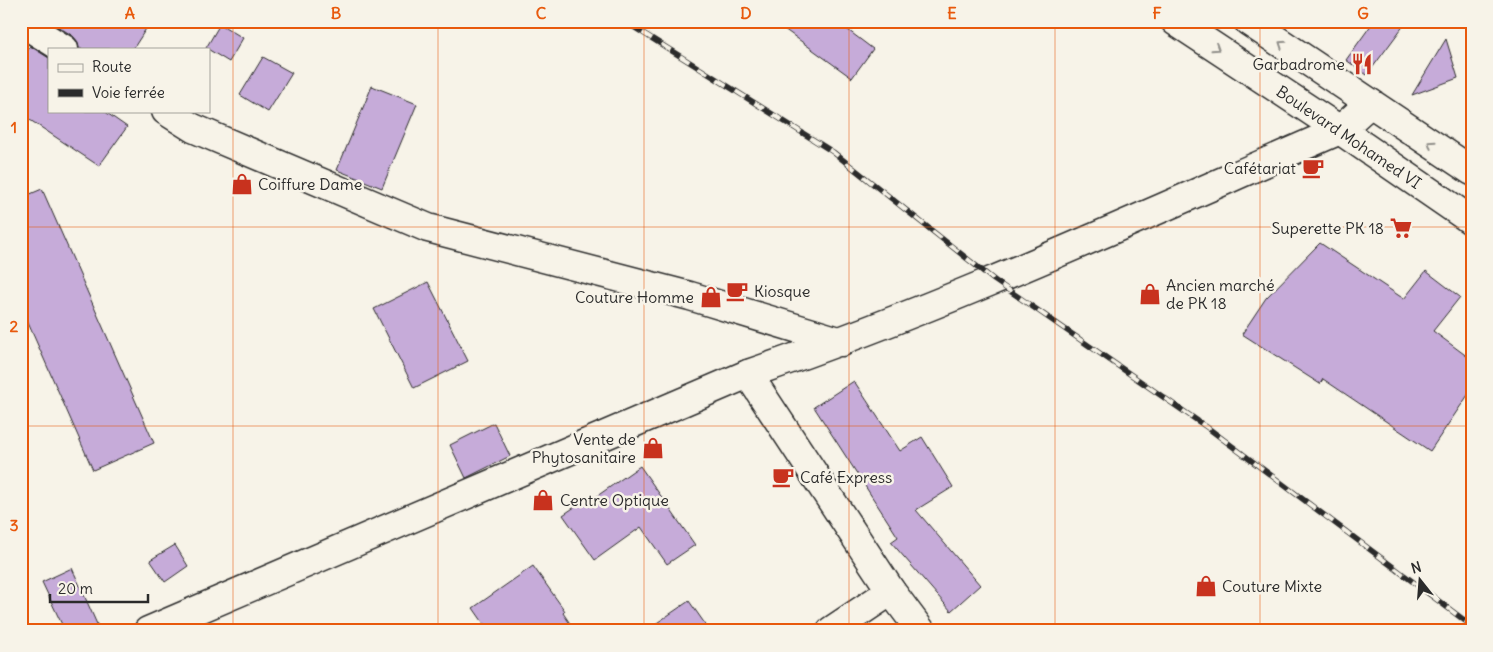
<svg xmlns="http://www.w3.org/2000/svg" width="1493" height="652" viewBox="0 0 1493 652" font-family="Delius,sans-serif">
  <style>
    .building { fill: #c6abd9; stroke: #2b2b2b }
    .lines { fill: none; stroke-linecap: round; stroke-linejoin: round }
    .minor-casing { stroke: #2b2b2b; stroke-width: 31 }
    .primary-casing { stroke: #2b2b2b; stroke-width: 31 }
    .minor { stroke: #f7f3e8; stroke-width: 28 }
    .primary { stroke: #f7f3e8; stroke-width: 28 }
    .rail-casing { stroke: #2b2b2b; stroke-width: 5.5 }
    .rail { stroke: #f7f3e8; stroke-width: 4; stroke-dasharray: 11; stroke-linecap: butt }
    .oneway { stroke: #918f8a }
    .grid { fill: none; stroke: #e8590c; stroke-width: 1; stroke-opacity: 0.55 }
    .labels { text-anchor: middle; stroke-width: 5; stroke-linejoin: round; paint-order: stroke }
    .poi-label { font-size: 16px; fill: #2b2b2b; stroke: #f7f3e8; text-anchor: start }
    .street-label { font-size: 16px; fill: #2b2b2b; stroke: #f7f3e8 }
    .neatline { fill: none; stroke: #e8590c; stroke-width: 2 }
    .grid-label { font-size: 16px; text-anchor: middle; font-weight: bold; fill: #e8590c }
  </style>
  <rect width="100%" height="100%" fill="#f7f3e8"/>
  <filter id="ink" filterUnits="userSpaceOnUse"><feTurbulence type="fractalNoise" baseFrequency=".02" numOctaves="2"/><feDisplacementMap in="SourceGraphic" scale="10" xChannelSelector="R" yChannelSelector="G"/><feConvolveMatrix kernelMatrix="1 2 1 2 8 2 1 2 1" color-interpolation-filters="sRGB"/></filter>
  <g filter="url(#ink)">
    <g class="building">
      <path d="M49,21H151L133,49H79L78,42L73,36Z"/>
      <path d="M773,21H836L873,49L852,78Z"/>
      <path d="M1374,21H1407L1367,75L1346,60Z"/>
      <path d="M220,24L243,38L229,62L206,48Z"/>
      <path d="M1446,39L1458,78L1412,95Z"/>
      <path d="M30,46L49,58V111H104L127,127L99,166L21,114V60Z"/>
      <path d="M263,57L292,73L268,112L240,95Z"/>
      <path d="M372,86L417,104L382,188L337,170Z"/>
      <path d="M42,189L154,443L93,470L21,307V198Z"/>
      <path d="M1320,243L1404,299L1426,271L1460,297L1433,331L1472,360V389L1430,451L1323,379L1320,384L1242,334L1266,298Z"/>
      <path d="M428,282L468,361L414,388L374,309Z"/>
      <path d="M854,381L900,451L922,437L953,487L916,510L980,585L951,611L891,542L898,537L814,407Z"/>
      <path d="M494,423L510,456L466,478L450,445Z"/>
      <path d="M640,466L695,545L667,564L641,527L595,560L563,515L588,498L590,501Z"/>
      <path d="M175,545L188,566L165,582L150,560Z"/>
      <path d="M533,566L565,611L563,613L575,631H489L473,608Z"/>
      <path d="M72,568L100,631H65L42,582Z"/>
      <path d="M689,601L710,631H645Z"/>
    </g>
    <g class="lines">
      <g class="minor-casing">
        <g id="minor">
          <path d="M21,22L64,49"/>
          <path d="M166,111L193,128L428,228L690,296L842,342"/>
          <path d="M748,374L891,591L921,631"/>
          <path d="M148,631L748,374C950,305 1144,215 1340,130L1370,103"/>
          <path d="M831,631L891,591"/>
        </g>
      </g>
      <g class="primary-casing">
        <g id="primary">
          <path d="M1175,21L1340,130L1472,221"/>
          <path d="M1248,21L1472,171"/>
        </g>
      </g>
      <use href="#minor" class="minor"/>
      <use href="#primary" class="primary"/>
      <g class="rail-casing">
        <path id="rail" d="M624,21L833,152L994,280L1208,428L1472,626"/>
      </g>
      <use href="#rail" class="rail"/>
    </g>
    <defs><path id="oneway-chevron" d="M-2-3.5L2.5 0L-2 3.5" fill="none" stroke-width="1.6" stroke-linecap="round" stroke-linejoin="round" transform="scale(1.25)"/></defs>
    <g class="oneway">
      <use href="#oneway-chevron" transform="translate(1282 44) rotate(-146)"/>
      <use href="#oneway-chevron" transform="translate(1216 48) rotate(33)"/>
      <use href="#oneway-chevron" transform="translate(1431 144) rotate(-146)"/>
    </g>
  </g>
  <path class="grid" d="M233,21V631M438,21V631M644,21V631M849,21V631M1055,21V631M1260,21V631M21,227H1472M21,426H1472"/>
  <defs>
    <g id="restaurant-bare" transform="scale(1.725)"><path d="M-5-6h1v4h1v-4h1v4h1v-4h1v5L-1.5 .5V6h-2V.5L-5-1ZM5-6V6H3V1.5H1.5Q1.5-4 5-6Z" fill="#c8321e" stroke="#f7f3e8" stroke-width="2.5" paint-order="stroke"/></g>
    <g id="cafe-bare" transform="scale(1.725)"><path d="M-5.5-4.5H6V0H3Q3 3.5 0 3.5H-2.5Q-5.5 3.5-5.5 0ZM3-3.2v2h1.7v-2ZM-6 4.5H4V6H-6Z" fill="#c8321e" stroke="#f7f3e8" stroke-width="2.5" paint-order="stroke"/></g>
    <g id="shop-bare" transform="scale(1.725)"><path d="M-5-2.5h2.3a2.7 3.5 0 0 1 5.4 0H5L5.5 6h-11ZM-1.5-2.5h3a1.5 2.3 0 0 0-3 0Z" fill="#c8321e" stroke="#f7f3e8" stroke-width="2.5" paint-order="stroke"/></g>
    <g id="supermarket-bare" transform="scale(1.725)"><path d="M-6-5.5h2.5l.6 2H6L4.5 2H-2.5L-4.4-4H-6ZM-1.5 3.2a1.3 1.3 0 1 0 .1 0ZM3 3.2a1.3 1.3 0 1 0 .1 0Z" fill="#c8321e" stroke="#f7f3e8" stroke-width="2.5" paint-order="stroke"/></g>
  </defs>
  <g fill-rule="evenodd">
    <use href="#restaurant-bare" x="1362" y="64"/>
    <use href="#cafe-bare" x="1313" y="168"/>
    <use href="#shop-bare" x="242" y="184"/>
    <use href="#supermarket-bare" x="1401" y="228"/>
    <use href="#cafe-bare" x="737" y="291"/>
    <use href="#shop-bare" x="1150" y="294"/>
    <use href="#shop-bare" x="711" y="297"/>
    <use href="#shop-bare" x="653" y="448"/>
    <use href="#cafe-bare" x="783" y="477"/>
    <use href="#shop-bare" x="543" y="500"/>
    <use href="#shop-bare" x="1206" y="586"/>
  </g>
  <g class="labels">
    <g class="poi-label">
      <text x="1345" y="70" text-anchor="end">Garbadrome</text>
      <text x="1296" y="174" text-anchor="end">Cafétariat</text>
      <text x="258" y="190">Coiffure Dame</text>
      <text x="1384" y="234" text-anchor="end">Superette PK 18</text>
      <text x="1166" y="291">Ancien marché<tspan x="1166" dy="18">de PK 18</tspan></text>
      <text x="754" y="297">Kiosque</text>
      <text x="694" y="303" text-anchor="end">Couture Homme</text>
      <text x="636" y="445" text-anchor="end">Vente de<tspan x="636" dy="18">Phytosanitaire</tspan></text>
      <text x="800" y="483">Café Express</text>
      <text x="560" y="506">Centre Optique</text>
      <text x="1222" y="592">Couture Mixte</text>
    </g>
    <g class="street-label">
      <text transform="translate(1349 137) rotate(34)" y="6">Boulevard Mohamed VI</text>
    </g>
  </g>
  <rect width="1493" height="652" fill="none" stroke="#f7f3e8" stroke-width="55"/>
  <rect x="48" y="48" width="162" height="65" fill="#f7f3e8" stroke="#a5a39c"/>
  <rect x="58" y="64" width="25" height="8" fill="#f7f3e8" stroke="#a5a39c"/>
  <text x="92" y="72" font-size="15" fill="#2b2b2b">Route</text>
  <rect x="58" y="89" width="25" height="8" fill="#2b2b2b" stroke="#a5a39c"/>
  <text x="92" y="98" font-size="15" fill="#2b2b2b">Voie ferrée</text>
  <g transform="translate(1420 580) rotate(343)" stroke="#f7f3e8" stroke-width="4" paint-order="stroke">
  <path d="M0-4L9 19L0 12L-9 19Z" fill="#2b2b2b"/>
  <text y="-8" font-size="14" font-weight="bold" text-anchor="middle" fill="#2b2b2b">N</text>
  </g>
  <path d="M50 594v8h98v-8" fill="none" stroke="#2b2b2b" stroke-width="2.5"/>
  <text x="58" y="594" font-size="15" fill="#2b2b2b" stroke="#f7f3e8" stroke-width="4" paint-order="stroke">20 m</text>
  <rect x="28" y="28" width="1438" height="596" class="neatline"/>
  <g class="grid-label">
    <text x="130" y="19">A</text>
    <text x="336" y="19">B</text>
    <text x="541" y="19">C</text>
    <text x="746" y="19">D</text>
    <text x="952" y="19">E</text>
    <text x="1157" y="19">F</text>
    <text x="1363" y="19">G</text>
    <text x="14" y="133">1</text>
    <text x="14" y="332">2</text>
    <text x="14" y="531">3</text>
  </g>
</svg>
